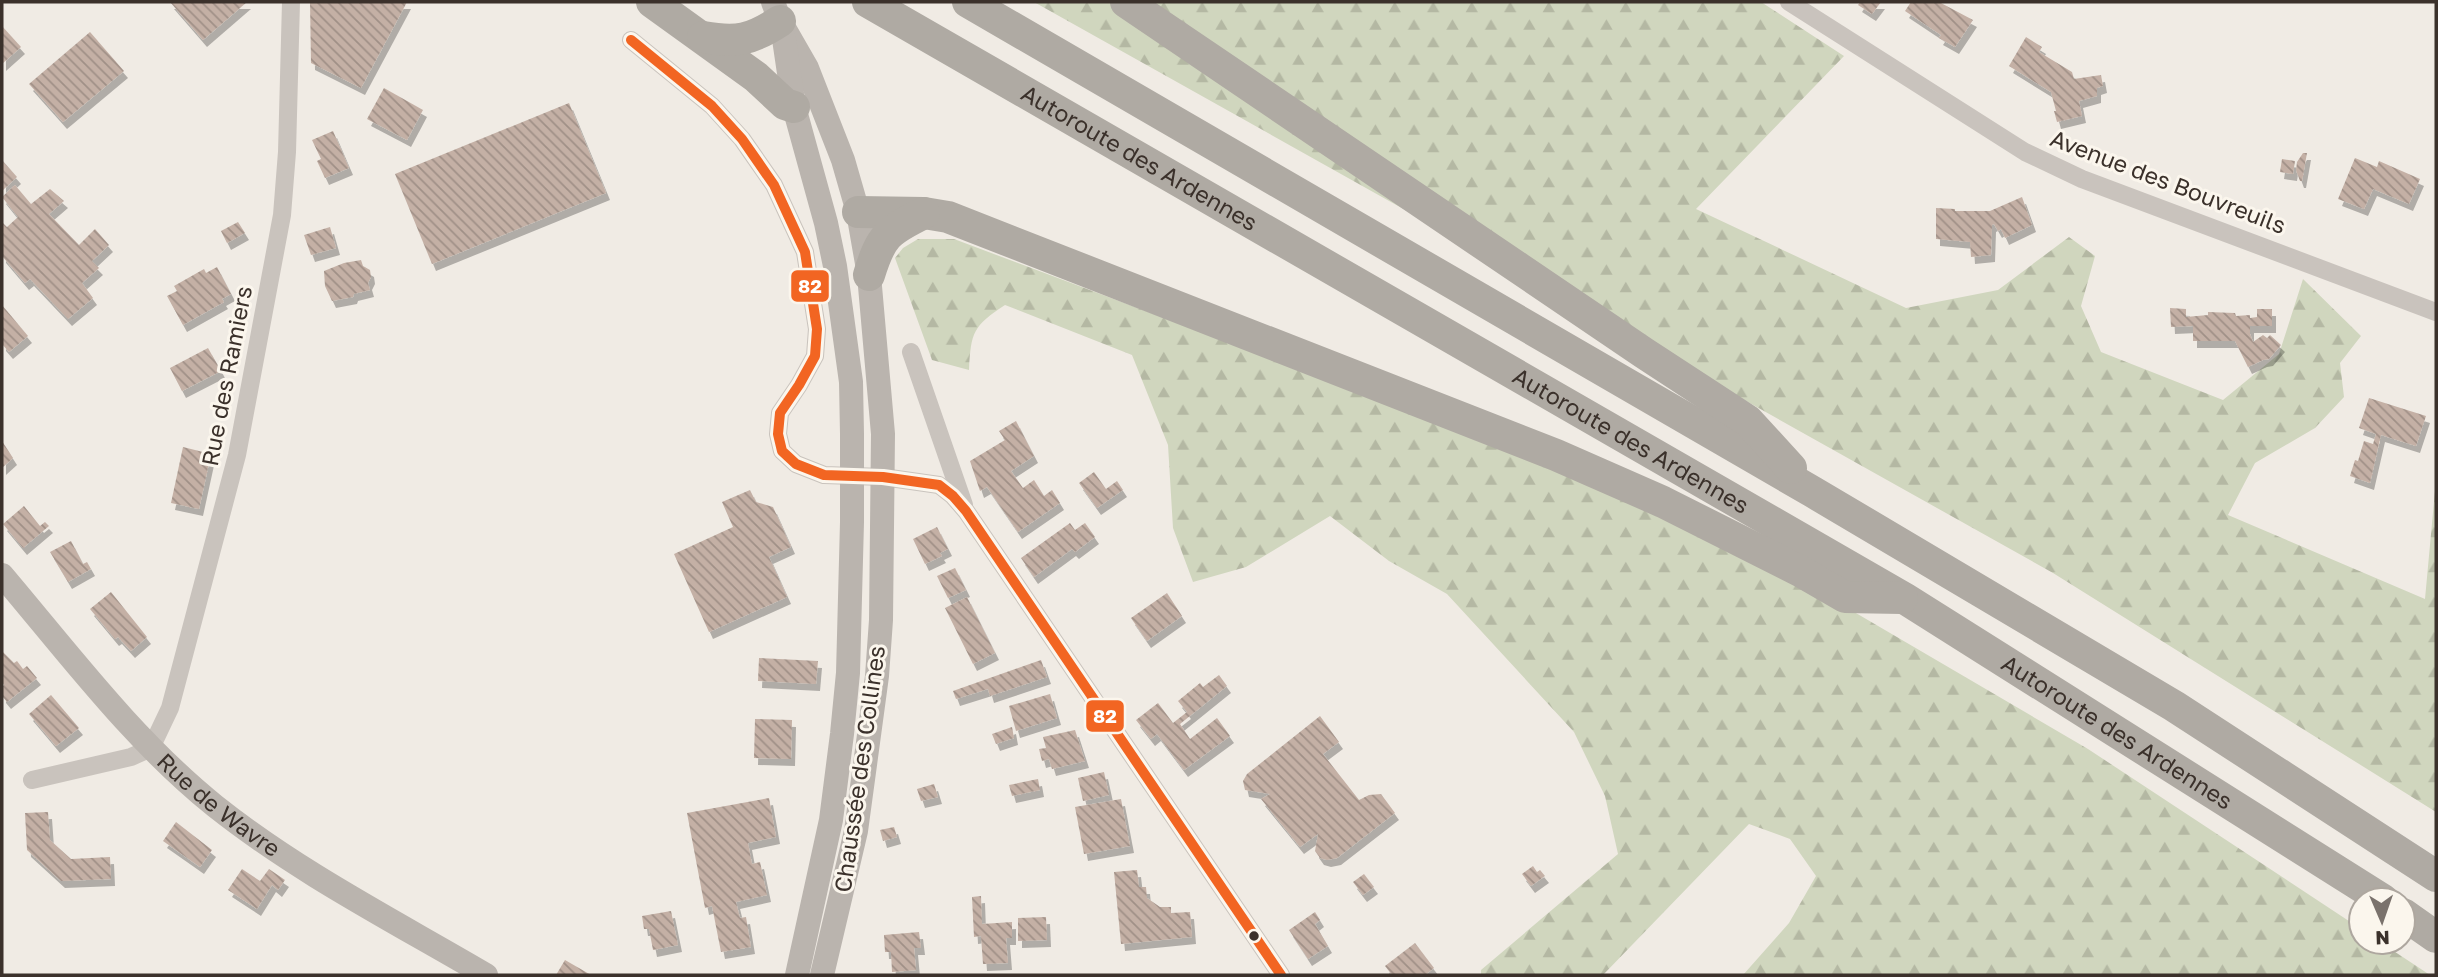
<svg xmlns="http://www.w3.org/2000/svg" width="2438" height="977" viewBox="0 0 2438 977" font-family="'Golos Text',sans-serif">
  <style>
    .forest { fill: url(#forest-firs) }
    .building { fill: url(#building-back-hatch); filter: url(#shadow) }
    .lines { fill: none; stroke-linecap: round; stroke-linejoin: round }
    .street { stroke: #c9c3bd; stroke-width: 18 }
    .secondary { stroke: #bab4ae; stroke-width: 24 }
    .highway { stroke: #afaaa3; stroke-width: 32 }
    .bus-1-casing { stroke: #fbf6ed; stroke-width: 16 }
    .bus-1 { stroke: #f26522; stroke-width: 10 }
    .bus-dot { fill: #3b312b; stroke: #fbf6ed; stroke-width: 2.5 }
    .labels { text-anchor: middle; stroke-width: 6; stroke-linejoin: round; paint-order: stroke }
    .street-label { font-size: 23px; fill: #3b312b; stroke: #fbf6ed }
    .line-badge { stroke: #fbf6ed; stroke-width: 2.5 }
    .badge-label { font-size: 19px; text-anchor: middle; font-weight: bold; fill: #fff }
  </style>
  <defs>
    <pattern id="forest-firs" width="22" height="20" patternUnits="userSpaceOnUse" patternTransform="scale(1.75)"><rect width="22" height="20" fill="#d0d6be"/><path d="M5 1l3.5 6h-7zM16 11l3.5 6h-7z" fill="#b4b8a3"/></pattern>
    <pattern id="building-back-hatch" width="6" height="6" patternUnits="userSpaceOnUse" patternTransform="scale(1.75)"><rect width="6" height="6" fill="#c4b0a5"/><path d="M-1 5l2 2M0 0l6 6M5-1l2 2" fill="none" stroke="#a09087"/></pattern>
    <filter id="shadow"><feDropShadow dx="4" dy="7" stdDeviation="0" flood-color="#0004"/></filter>
  </defs>
  <rect width="100%" height="100%" fill="#f0ebe4"/>
  <g class="forest">
    <path d="M1034,2H1761L1844,56L1696,209L1906,308L1998,290L2069,237L2095,256L2081,306L2101,352L2223,400L2279,354L2303,279L2361,336L2340,363L2344,397L2315,428L2255,463L2228,515L2425,599L2436,480V812L2053,573Z"/>
    <path d="M918,239H954L1462,430L1779,568L2088,749L2361,929V942H2380L2430,975H1743L1789,923L1816,876L1790,839L1749,824L1603,975H1481V970L1618,854L1605,796L1574,732L1447,594L1389,561L1330,516L1246,567L1193,582L1173,528L1168,445L1132,355L1005,305C973,326 971,332 969,370L932,360L895,258L903,248Z"/>
  </g>
  <g class="building">
    <path d="M170,2H247L203,40Z"/>
    <path d="M310,2H407L361,88L311,63Z"/>
    <path d="M1860,2H1881L1872,14L1858,5Z"/>
    <path d="M1911,2H1939L1973,20L1955,47L1939,38L1941,35L1905,11Z"/>
    <path d="M2,26L21,47L2,64Z"/>
    <path d="M90,32L124,71L63,122L29,84Z"/>
    <path d="M2026,37L2042,47L2039,52L2072,72L2074,79L2101,75L2103,86L2097,88V96L2079,101L2082,116L2057,122L2054,111H2056L2051,92L2009,66Z"/>
    <path d="M384,88L423,110L407,140L367,119Z"/>
    <path d="M569,103L606,193L432,264L395,174Z"/>
    <path d="M333,131L349,168L325,178L317,161L321,159L312,140Z"/>
    <path d="M2303,153H2307L2302,181H2300L2296,170L2297,162Z"/>
    <path d="M2355,158L2377,167L2379,161L2420,179L2409,204L2373,189L2364,209L2338,199Z"/>
    <path d="M2282,159L2295,161L2293,174L2280,172Z"/>
    <path d="M2,160L17,177L2,191Z"/>
    <path d="M15,185L31,204L50,189L64,201L49,214L79,245L95,229L109,245L92,261L99,268L82,283L93,298L68,319L30,279L25,283L2,256V222L7,227L18,217L2,197Z"/>
    <path d="M2022,197L2032,225L2005,238L2001,229L1998,231L1994,224L1992,225L1991,255L1971,257L1970,242L1936,239V208L1955,209V211H1990Z"/>
    <path d="M238,222L245,233L227,243L221,231Z"/>
    <path d="M330,227L336,248L311,255L304,235Z"/>
    <path d="M361,260L363,266L370,270L371,277L368,283L370,290L354,294L353,297L332,301L325,286L324,271L344,263Z"/>
    <path d="M217,267L231,294L222,299L224,302L183,325L167,296L177,291L174,286L204,269L206,273Z"/>
    <path d="M2,305L28,336L9,352L2,344Z"/>
    <path d="M2170,308L2186,309V317L2208,315V312L2235,313L2236,316L2250,315V318L2257,317V309H2272V326H2250V334L2253,342L2263,335L2267,338L2270,335L2281,345L2269,359L2263,360L2248,367L2235,341H2193V326L2171,327Z"/>
    <path d="M208,348L221,371L182,391L170,368Z"/>
    <path d="M2369,398L2426,416L2416,446L2381,435L2370,483L2350,476L2355,460L2358,461L2364,441L2373,444L2376,434L2359,428Z"/>
    <path d="M1016,421L1034,456L1011,471L1023,488L1034,480L1044,496L1052,490L1060,503L1018,532L987,487L980,491L970,461L1005,440L999,431Z"/>
    <path d="M2,441L13,458L2,468Z"/>
    <path d="M183,447L211,454L199,509L171,503Z"/>
    <path d="M1094,472L1106,489L1117,481L1123,490L1097,508L1079,483Z"/>
    <path d="M750,490L756,502L773,507L791,547L769,557L787,597L709,632L674,554L733,527L722,502Z"/>
    <path d="M24,506L40,526L45,522L49,526L23,548L3,524Z"/>
    <path d="M1070,523L1075,530L1085,523L1095,537L1075,552L1072,549L1034,577L1021,558Z"/>
    <path d="M937,527L948,549L940,553L942,556L925,564L913,539Z"/>
    <path d="M71,541L83,564L87,562L91,569L68,582L50,552Z"/>
    <path d="M955,568L966,590L948,598L937,576Z"/>
    <path d="M111,592L147,637L131,651L118,637L115,639L90,609Z"/>
    <path d="M1167,593L1182,616L1147,641L1131,618Z"/>
    <path d="M967,597L995,653L973,664L945,608Z"/>
    <path d="M2,651L14,663L17,661L23,669L27,666L37,678L7,702L2,696V687L4,685L2,682Z"/>
    <path d="M759,658L818,661L816,684L758,681Z"/>
    <path d="M1041,660L1047,677L990,696L988,689L956,699L953,691Z"/>
    <path d="M1219,675L1227,686L1180,724L1190,739L1217,718L1230,736L1184,770L1157,734L1151,739L1136,720L1158,703L1173,723L1187,712L1178,701L1200,683L1203,687Z"/>
    <path d="M1050,694L1057,718L1016,731L1009,706Z"/>
    <path d="M51,695L79,728L56,746L29,714Z"/>
    <path d="M1320,716L1339,742L1323,754L1359,800L1369,795L1381,794L1395,813L1337,858L1327,860L1320,858L1315,851L1318,834L1300,847L1261,799L1270,794L1245,790L1243,781L1247,774Z"/>
    <path d="M755,719L792,720L791,759L754,758Z"/>
    <path d="M1012,727L1014,738L996,744L992,734Z"/>
    <path d="M1075,730L1085,761L1052,769L1049,759L1042,761L1039,749L1046,748L1043,737Z"/>
    <path d="M1104,772L1109,795L1083,801L1078,778Z"/>
    <path d="M1038,779L1040,790L1012,796L1009,785Z"/>
    <path d="M934,784L938,797L921,801L917,789Z"/>
    <path d="M769,798L776,837L748,843L752,864L760,862L767,895L736,902L740,918L746,917L751,947L721,952L712,906L705,908L687,813Z"/>
    <path d="M1121,799L1130,846L1084,854L1075,807Z"/>
    <path d="M48,812L50,840L71,859L110,857L111,879L61,881L27,850L25,813Z"/>
    <path d="M176,822L212,850L200,867L163,841Z"/>
    <path d="M894,827L897,837L883,841L880,830Z"/>
    <path d="M1533,866L1537,872L1540,870L1545,876L1531,886L1522,874Z"/>
    <path d="M242,869L260,881L269,869L285,880L278,890L272,885L257,909L228,890Z"/>
    <path d="M1137,870L1139,887H1146L1147,898L1160,907H1171V913L1190,912L1192,937L1121,944L1114,872Z"/>
    <path d="M1364,874L1374,887L1363,895L1353,882Z"/>
    <path d="M981,896L982,924L1012,922V938H1006L1008,963L983,964L981,936L974,937L972,897Z"/>
    <path d="M671,911L678,945L653,950L649,929H644L642,916Z"/>
    <path d="M1315,912L1320,920L1315,924L1328,946L1308,959L1289,930Z"/>
    <path d="M1046,917L1047,940L1018,941V918Z"/>
    <path d="M919,932L921,948H914L916,970L892,972L891,952H885L884,935Z"/>
    <path d="M1415,943L1434,968L1425,975H1392L1385,966Z"/>
    <path d="M565,960L591,975H556Z"/>
  </g>
  <g class="lines">
    <g class="street">
      <path d="M1789,2L2025,152L2082,179L2436,312"/>
      <path d="M631,40L712,106L742,139L774,185L805,252L817,329L815,356L799,385L780,413L778,434L782,451L796,464L824,475L883,477L939,485L953,496L966,511L1281,975"/>
      <path d="M911,352L964,505"/>
      <path d="M32,780L131,757L151,748L170,708L237,455L282,215L287,152L291,2"/>
    </g>
    <g class="secondary">
      <path d="M773,2L780,21L807,68L843,160L858,212L869,275L883,434L881,620L877,676L856,831L822,975"/>
      <path d="M784,39L794,107L826,223L835,266L851,382L852,434V522L848,673L842,734L831,820L797,975"/>
      <path id="s1" d="M2,575C69,654 133,740 215,806C298,872 394,921 486,975"/>
    </g>
    <g class="highway">
      <path d="M652,2L756,77L785,104L794,107"/>
      <path id="s2" d="M868,2L1904,598L2383,900"/>
      <path d="M968,2L1813,492L2174,706L2436,876"/>
      <path d="M1126,2L1644,353L1748,421L1791,468"/>
      <path d="M703,37C737,43 751,40 780,21"/>
      <path d="M858,212L924,213L948,217L1556,455L1663,502L1800,571L1845,597L1902,598"/>
      <path d="M869,275C881,236 887,231 924,213"/>
      <path d="M2403,914L2436,937"/>
    </g>
    <g class="bus-1-casing">
      <path id="bus-1" d="M631,40L712,106L742,139L774,185L805,252L817,329L815,356L799,385L780,413L778,434L782,451L796,464L824,475L883,477L939,485L953,496L966,511L1281,975"/>
    </g>
    <use href="#bus-1" class="bus-1"/>
  </g>
  <circle class="bus-dot" cx="1254" cy="936" r="6"/>
  <g class="labels">
    <g class="street-label">
      <text dy="8" stroke="none"><textPath href="#s2" startOffset="313">Autoroute des Ardennes</textPath></text>
      <text transform="translate(2168 182) rotate(21)" y="8">Avenue des Bouvreuils</text>
      <text transform="translate(227 376) rotate(-79)" y="8">Rue des Ramiers</text>
      <text dy="8" stroke="none"><textPath href="#s2" startOffset="880">Autoroute des Ardennes</textPath></text>
      <text dy="8" stroke="none"><textPath href="#s2" startOffset="1447">Autoroute des Ardennes</textPath></text>
      <text transform="translate(860 769) rotate(-82)" y="8">Chaussée des Collines</text>
      <text dy="8" stroke="none"><textPath href="#s1" startOffset="317">Rue de Wavre</textPath></text>
    </g>
  </g>
  <g class="line-badge">
    <rect x="790" y="269" width="40" height="34" rx="7" fill="#f26522"/>
    <rect x="1085" y="699" width="40" height="34" rx="7" fill="#f26522"/>
  </g>
  <g class="badge-label">
    <text x="810" y="293">82</text>
    <text x="1105" y="723">82</text>
  </g>
  <rect width="2438" height="977" fill="none" stroke="#3b312b" stroke-width="7"/>
  <g transform="translate(2382 921) rotate(178)"><circle r="33" fill="#fbf6ed" stroke="#aea79f" stroke-width="2"/>
  <path d="M0-5L12 26L0 18L-12 26Z" fill="#7a726c"/>
  <text y="-10" font-size="19" font-weight="bold" text-anchor="middle" fill="#3b312b">N</text>
  </g>
</svg>
